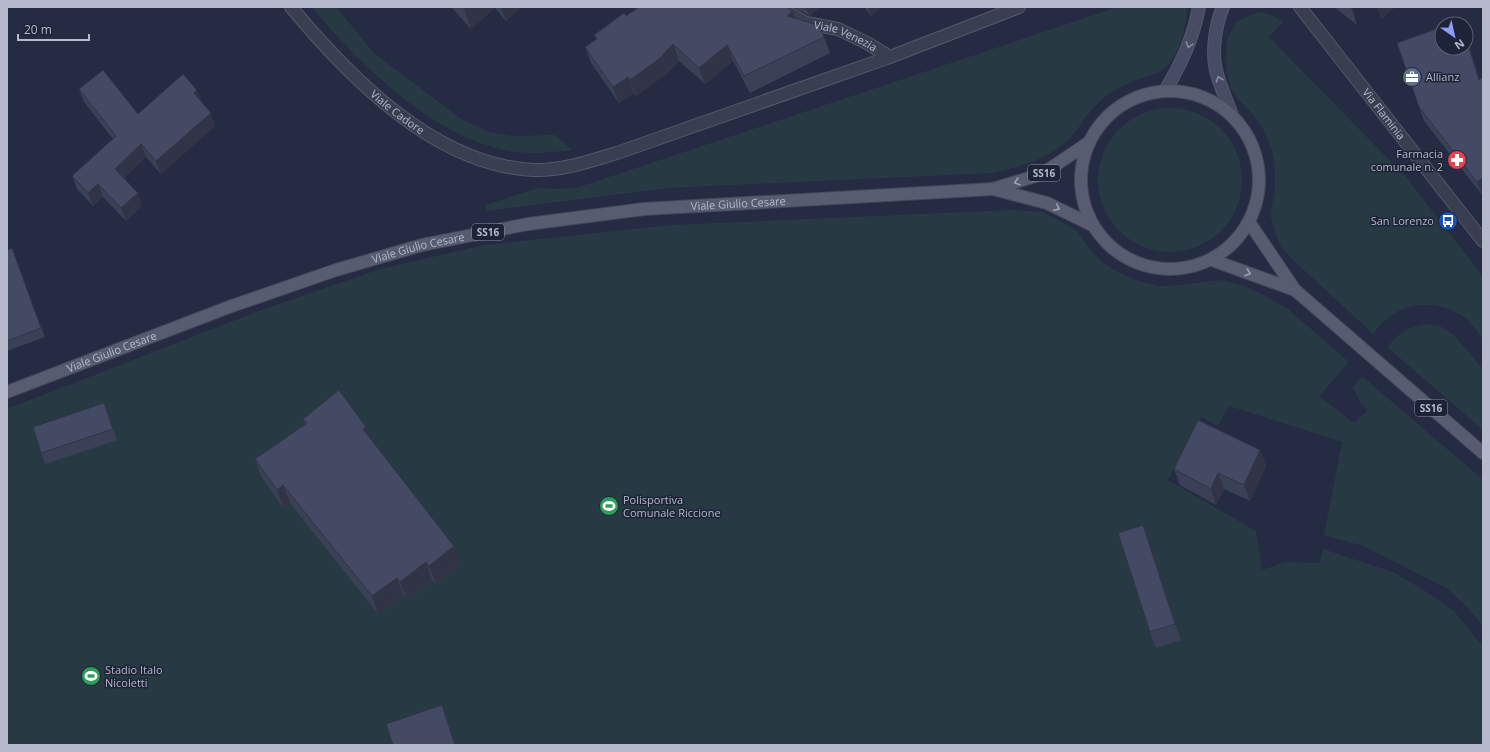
<svg xmlns="http://www.w3.org/2000/svg" width="1490" height="752" viewBox="0 0 1490 752" font-family="'Open Sans',sans-serif">
  <style>
    .green { fill: #273943 }
    .lines { fill: none; stroke-linecap: round; stroke-linejoin: round }
    .street-casing { stroke: #54596c; stroke-width: 14 }
    .secondary-casing { stroke: #54596c; stroke-width: 14 }
    .primary-casing { stroke: #43475b; stroke-width: 14 }
    .street { stroke: #393e51; stroke-width: 12 }
    .secondary { stroke: #474b64; stroke-width: 12 }
    .primary { stroke: #575c71; stroke-width: 12 }
    .wall { fill: #3a4056 }
    .shaded-wall { fill: #303446 }
    .building { fill: #444a64; stroke: #303446 }
    .oneway { stroke: #8a8da2 }
    .oneway2 { stroke: #9ea2b5 }
    .labels { text-anchor: middle; stroke-width: 3; stroke-linejoin: round; paint-order: stroke }
    .shield { fill: #1e2337; stroke: #888c9f; stroke-width: 1 }
    .shield-label { font-size: 10px; font-weight: bold; fill: #b6b9cc }
    .street-label { font-size: 11px; fill: #b6b9cc; stroke: #1e2337 }
    .poi-label { font-size: 11px; fill: #b6b9cc; stroke: #1e2337; text-anchor: start }
  </style>
  <rect width="100%" height="100%" fill="#252b42"/>
  <g class="green">
    <path d="M312,7H336L374,53L461,119L489,132L512,136L555,135L572,150C548,153 524,155 500,149C427,131 358,63 312,7Z"/>
    <path d="M1118,7H1187C1186,27 1182,48 1169,64C1160,75 1146,76 1134,81C1127,84 1119,88 1112,92C1103,98 1094,106 1088,114C1081,123 1076,133 1067,141C1047,160 1018,167 993,173L668,188L487,211L485,205L538,188L560,189L579,187Z"/>
    <path d="M1259,12L1272,15L1283,22L1269,37L1407,178L1483,277V339C1477,332 1472,323 1465,318C1442,301 1410,300 1388,318C1382,322 1378,328 1373,334L1293,260L1281,247L1275,232L1271,217V211L1275,191V170L1272,150L1264,131L1252,113L1238,99L1230,87L1226,65L1227,39L1237,21Z"/>
    <circle cx="1170" cy="180" r="72"/>
    <path d="M1010,210L1043,212L1076,230L1088,247L1102,262L1120,273L1139,281L1159,286L1180,285L1221,280L1242,285L1264,295L1289,310L1349,362L1319,396L1354,423L1368,410L1359,401L1353,387L1362,376L1483,480V626L1467,607L1448,589L1363,546L1324,535L1342,442L1229,406L1218,426L1201,417L1168,480L1256,531L1262,570L1285,562L1320,563L1323,549L1393,572L1424,590L1455,612L1483,647V745H7V409L256,312L380,269L484,245L671,225Z"/>
    <path d="M1426,324L1440,326L1453,334L1483,369V430L1387,347C1400,332 1407,327 1426,324Z"/>
  </g>
  <g class="lines">
    <g class="street-casing">
      <g id="street">
        <path id="s1" d="M291,7C350,78 436,166 534,170C562,171 590,161 617,153L890,57L1019,7"/>
        <path id="s2" d="M778,7L806,23L838,29L867,43L890,57"/>
        <path id="s3" d="M1300,7L1483,241"/>
      </g>
    </g>
    <g class="secondary-casing">
      <g id="secondary">
        <path d="M1223,7C1215,26 1211,54 1217,74C1221,88 1227,102 1232,115"/>
        <path d="M1165,91C1181,64 1193,39 1199,7"/>
      </g>
    </g>
    <g class="primary-casing">
      <g id="primary">
        <circle cx="1170" cy="180" r="89"/>
        <path d="M993,189L1047,203L1092,225"/>
        <path d="M1249,222L1295,290L1483,453"/>
        <path d="M1212,260L1295,290"/>
        <path id="s4" d="M7,392L229,307L336,270L422,245L528,224L644,209L993,189L1042,174L1088,143"/>
      </g>
    </g>
    <use href="#street" class="street"/>
    <use href="#secondary" class="secondary"/>
    <use href="#primary" class="primary"/>
  </g>
  <g class="wall">
    <path d="M451,7H521L506,21L495,8L471,29Z"/>
    <path d="M793,7H819L810,16Z"/>
    <path d="M864,7H881L871,16Z"/>
    <path d="M1334,7H1352L1357,25Z"/>
    <path d="M626,16L795,18L824,37L830,53L750,93L733,61L705,84L679,61L665,75L636,96L634,93L619,103L591,63L585,47L596,39L594,35Z"/>
    <path d="M1466,36L1480,80L1483,196L1424,121L1419,107L1466,48Z"/>
    <path d="M79,89L138,114L202,103L211,113L215,126L161,174L146,157L124,178L142,206L126,221L103,197L93,206L77,189L72,176L113,139L84,102Z"/>
    <path d="M12,248L45,337L7,351V250Z"/>
    <path d="M104,403L117,440L45,464L41,453Z"/>
    <path d="M303,419L366,427L369,437L461,563L436,584L432,580L407,600L404,596L378,614L290,503L283,508L261,476L255,459L305,424Z"/>
    <path d="M1260,450L1266,466L1250,501L1224,489L1216,505L1180,485L1174,469Z"/>
    <path d="M1143,525L1149,541L1181,640L1156,648L1150,632Z"/>
  </g>
  <g class="shaded-wall">
    <path d="M466,7H494L495,8L471,29L464,9Z"/>
    <path d="M501,7H521L506,21Z"/>
    <path d="M806,7H819L810,16Z"/>
    <path d="M868,7H881L871,16Z"/>
    <path d="M1351,7H1352L1357,25Z"/>
    <path d="M1377,7H1396L1381,19Z"/>
    <path d="M792,11L798,27L787,16Z"/>
    <path d="M1466,36L1483,89L1479,80L1466,38Z"/>
    <path d="M673,44L679,61L665,75L636,96L630,80Z"/>
    <path d="M727,45L733,61L705,84L699,68Z"/>
    <path d="M628,77L634,93L619,103L613,87Z"/>
    <path d="M197,90L202,103L194,93Z"/>
    <path d="M211,113L215,126L161,174L156,161Z"/>
    <path d="M141,144L146,157L120,182L115,169Z"/>
    <path d="M1483,178V196L1477,182Z"/>
    <path d="M98,184L103,197L93,206L88,193Z"/>
    <path d="M138,193L142,206L126,221L121,208Z"/>
    <path d="M366,427L372,445L363,429Z"/>
    <path d="M1260,450L1266,466L1250,501L1244,485Z"/>
    <path d="M1218,473L1224,489L1216,505L1211,489Z"/>
    <path d="M283,485L290,503L283,508L277,490Z"/>
    <path d="M1143,525L1149,541L1181,640L1175,624Z"/>
    <path d="M454,546L461,563L436,584L429,566Z"/>
    <path d="M426,562L432,580L407,600L400,582Z"/>
    <path d="M397,578L404,596L378,614L372,596Z"/>
  </g>
  <g class="building">
    <path d="M639,7H786L792,11L787,16L818,25L824,37L744,76L727,45L699,68L673,44L659,59L630,80L628,77L613,87L585,47L597,39L594,35L624,13L626,16Z"/>
    <path d="M1460,21L1462,24H1451Z"/>
    <path d="M1442,27V48H1466V38L1479,80L1483,77V178L1477,182L1419,107L1397,43Z"/>
    <path d="M103,70L138,114L183,74L197,90L194,93L211,113L156,161L141,144L115,169L138,193L121,208L98,184L88,193L72,176L116,136L79,89Z"/>
    <path d="M12,248L41,328L7,341V250Z"/>
    <path d="M339,390L366,427L363,429L454,546L429,566L426,562L400,582L397,578L372,596L283,485L277,490L255,459L307,423L303,419Z"/>
    <path d="M104,403L113,429L41,453L33,427Z"/>
    <path d="M1198,420L1260,450L1244,485L1218,473L1211,489L1174,469Z"/>
    <path d="M1143,525L1175,624L1150,632L1118,533Z"/>
    <path d="M442,705L455,745H393L386,724Z"/>
  </g>
  <defs><path id="oneway-chevron" d="M-2-3.5L2.5 0L-2 3.5" fill="none" stroke-width="1.6" stroke-linecap="round" stroke-linejoin="round"/></defs>
  <g class="oneway">
    <use href="#oneway-chevron" transform="translate(1189 45) rotate(107)"/>
    <use href="#oneway-chevron" transform="translate(1219 79) rotate(-109)"/>
  </g>
  <g class="oneway2">
    <use href="#oneway-chevron" transform="translate(1017 182) rotate(163)"/>
    <use href="#oneway-chevron" transform="translate(1057 208) rotate(26)"/>
    <use href="#oneway-chevron" transform="translate(1248 273) rotate(20)"/>
  </g>
  <defs>
    <g id="office-disc" transform="scale(1)"><circle r="9.5" fill="#5c6f8a" stroke="#1e2337"/><path d="M-6-3h4V-5.5h4V-3h4V5H-6ZM-1-4.5V-3h2v-1.5ZM-6 0V1H6V0Z" fill="#fff"/></g>
    <g id="pharmacy-disc" transform="scale(1)"><circle r="9.5" fill="#e0444e" stroke="#1e2337"/><path d="M-2-6h4v4h4v4h-4v4h-4v-4h-4v-4h4Z" fill="#fff"/></g>
    <g id="bus-disc" transform="scale(1)"><circle r="9.5" fill="#1a4fb4" stroke="#1e2337"/><path d="M-5-6H5V4H4V6H2V4H-2V6H-4V4H-5ZM-3.5-4V0h7V-4ZM-3.5 1.2v1.5H-2V1.2ZM2 1.2v1.5H3.5V1.2Z" fill="#fff"/></g>
    <g id="stadium-disc" transform="scale(1)"><circle r="9.5" fill="#2e9e5b" stroke="#1e2337"/><path d="M0-5a6.5 5 0 1 0 0 10a6.5 5 0 1 0 0-10ZM-3.5-1.8h7v3.6h-7Z" fill="#fff"/></g>
  </defs>
  <g fill-rule="evenodd">
    <use href="#office-disc" x="1412" y="77"/>
    <use href="#pharmacy-disc" x="1457" y="160"/>
    <use href="#bus-disc" x="1448" y="221"/>
    <use href="#stadium-disc" x="609" y="506"/>
    <use href="#stadium-disc" x="91" y="676"/>
  </g>
  <g class="labels">
    <g class="shield">
      <rect x="1028" y="165" width="32" height="16" rx="3"/>
      <rect x="472" y="224" width="32" height="16" rx="3"/>
      <rect x="1415" y="400" width="32" height="16" rx="3"/>
    </g>
    <g class="shield-label">
      <text x="1044" y="177">SS16</text>
      <text x="488" y="236">SS16</text>
      <text x="1431" y="412">SS16</text>
    </g>
    <g class="street-label">
      <text dy="4" stroke="none"><textPath href="#s2" startOffset="74">Viale Venezia</textPath></text>
      <text dy="4" stroke="none"><textPath href="#s1" startOffset="150">Viale Cadore</textPath></text>
      <text dy="4" stroke="none"><textPath href="#s3" startOffset="136">Via Flaminia</textPath></text>
      <text dy="4" stroke="none"><textPath href="#s4" startOffset="760">Viale Giulio Cesare</textPath></text>
      <text dy="4" stroke="none"><textPath href="#s4" startOffset="436">Viale Giulio Cesare</textPath></text>
      <text dy="4" stroke="none"><textPath href="#s4" startOffset="112">Viale Giulio Cesare</textPath></text>
    </g>
    <g class="poi-label">
      <text x="1426" y="81">Allianz</text>
      <text x="1443" y="158" text-anchor="end">Farmacia<tspan x="1443" dy="13">comunale n. 2</tspan></text>
      <text x="1434" y="225" text-anchor="end">San Lorenzo</text>
      <text x="623" y="504">Polisportiva<tspan x="623" dy="13">Comunale Riccione</tspan></text>
      <text x="105" y="674">Stadio Italo<tspan x="105" dy="13">Nicoletti</tspan></text>
    </g>
  </g>
  <rect width="1490" height="752" fill="none" stroke="#b6b9cc" stroke-width="16"/>
  <g transform="translate(1454 36) rotate(146)"><circle r="19" fill="#1e2337" stroke="#5b5f73"/>
  <path d="M0-3L7 15L0 10L-7 15Z" fill="#8c9dfb"/>
  <text y="-6" font-size="11" font-weight="bold" text-anchor="middle" fill="#b6b9cc">N</text>
  </g>
  <path d="M18 34v6h71v-6" fill="none" stroke="#b6b9cc" stroke-width="2"/>
  <text x="24" y="34" font-size="12" fill="#b6b9cc" stroke="#1e2337" stroke-width="3" paint-order="stroke">20 m</text>
</svg>
